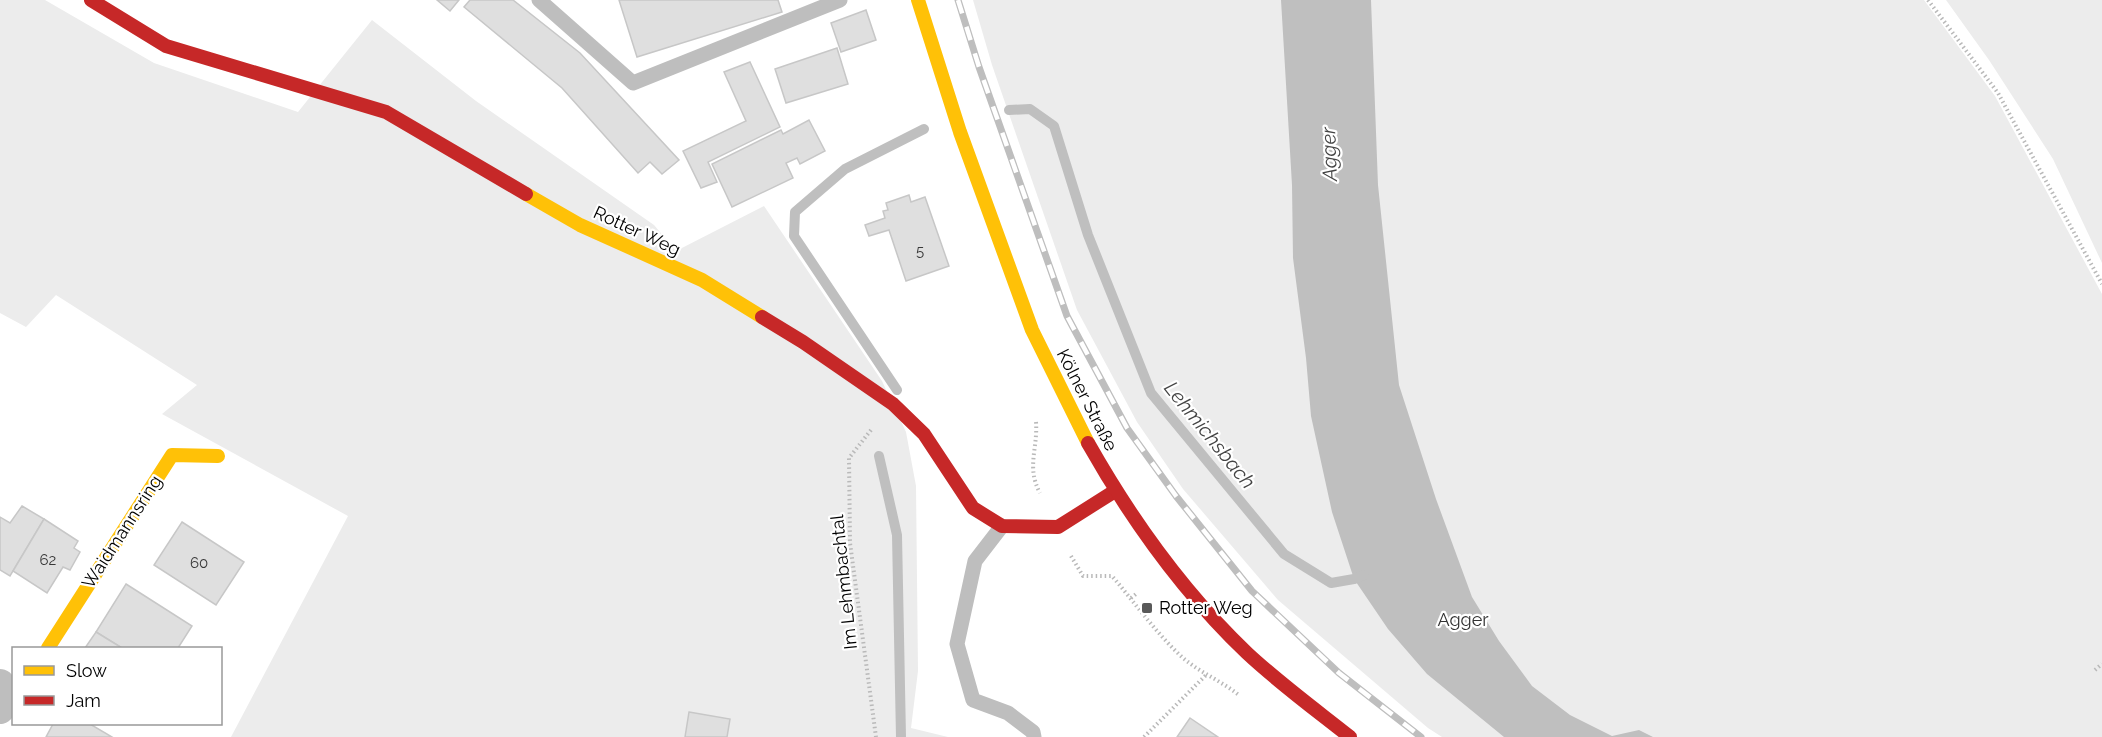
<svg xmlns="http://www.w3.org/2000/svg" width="2102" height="737" viewBox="0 0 2102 737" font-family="Raleway,sans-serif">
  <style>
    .green { fill: #ececec }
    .water { fill: #bfbfbf }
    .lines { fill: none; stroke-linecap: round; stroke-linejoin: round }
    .stream { stroke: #bfbfbf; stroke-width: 10 }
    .building { fill: #dfdfdf; stroke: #c7c7c7; stroke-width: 1.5 }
    .path { stroke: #b9b9b9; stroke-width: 4; stroke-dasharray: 1.5 3; stroke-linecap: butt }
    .lane { stroke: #bebebe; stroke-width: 15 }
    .street { stroke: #bebebe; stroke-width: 30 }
    .slow { stroke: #ffc107; stroke-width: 14 }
    .jam { stroke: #c62828; stroke-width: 14 }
    .rail-casing { stroke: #bebebe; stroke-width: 7 }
    .rail { stroke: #fff; stroke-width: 4.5; stroke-dasharray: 14; stroke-linecap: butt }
    .poi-dot { fill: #595959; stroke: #fff; stroke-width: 2 }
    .labels { text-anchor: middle; stroke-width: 4.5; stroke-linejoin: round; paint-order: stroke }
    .number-label { font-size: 15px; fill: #383838 }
    .street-label { font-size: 18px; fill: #000; stroke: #fff }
    .poi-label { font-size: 18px; fill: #000; stroke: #fff; text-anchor: start }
    .park-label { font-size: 18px; fill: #333; stroke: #fff }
    .water-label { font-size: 20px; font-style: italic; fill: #444; stroke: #fff }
  </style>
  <rect width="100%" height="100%" fill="#fff"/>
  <g class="green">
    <path d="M0,0H45L154,63L298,112L372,20L476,101L654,225L676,251L764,206L882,381L906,432L916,486L918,671L911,728L948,737H231L348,516L162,414L197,385L56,295L26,327L0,313Z"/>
    <path d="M973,0H1924L1995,96L2102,294V737H1442L1428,728L1278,600L1183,489L1137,422L1077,310L992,65Z"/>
    <path d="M1946,0H2102V263L2053,159L1989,60Z"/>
  </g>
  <path class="water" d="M1281,0H1371L1378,185L1399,385L1436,499L1472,597L1499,641L1532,686L1570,715L1612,736L1639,730L1653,737H1504L1427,674L1388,629L1354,579L1332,512L1311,416L1306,358L1293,258L1292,185Z"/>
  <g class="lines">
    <g class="stream">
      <path d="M1009,110L1030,109L1054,126L1088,235L1151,393L1284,554L1331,583L1354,579L1364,575"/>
      <path d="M897,390L794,236L795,212L845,169L924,129"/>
      <path d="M879,456L897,535L901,737"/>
    </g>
  </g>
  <g class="building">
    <path d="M437,0H459L450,11Z"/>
    <path d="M470,0H513L580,53L679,160L662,174L650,162L638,173L562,88L464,7Z"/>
    <path d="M619,0H778L782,12L637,57Z"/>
    <path d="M866,10L876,40L841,52L831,23Z"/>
    <path d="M837,48L848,84L786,103L775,69Z"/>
    <path d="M750,62L780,127L708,162L717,182L701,188L683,151L746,121L724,72Z"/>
    <path d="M809,120L825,151L800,164L797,158L786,163L793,178L732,207L712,164L781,130L783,134Z"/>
    <path d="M909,195L911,202L925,197L949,266L906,281L889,230L869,236L865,225L885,218L883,211L888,210L886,203Z"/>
    <path d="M22,506L44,519L10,576L0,570V517L10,523Z"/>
    <path d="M44,519L78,541L74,548L80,552L70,570L63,567L47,593L13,571Z"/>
    <path d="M182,522L244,562L216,605L154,565Z"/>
    <path d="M126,584L192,626L178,648H122L96,632Z"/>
    <path d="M96,632L122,648H85Z"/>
    <path d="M689,712L730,719L727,737H685Z"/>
    <path d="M1190,718L1218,737H1177Z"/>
    <path d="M53,724H90L112,737H46Z"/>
  </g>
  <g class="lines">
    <g class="path">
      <path d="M1928,0L1998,93L2102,284"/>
      <path d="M1036,422C1038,449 1026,467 1040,493"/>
      <path d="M871,430L849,458L850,543L876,737"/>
      <path d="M1071,556L1083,576H1112C1135,603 1156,633 1182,657C1200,673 1222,681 1240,696"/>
      <path d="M1131,598L1136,594"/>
      <path d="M2095,670L2102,664"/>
      <path d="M1144,737L1206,675"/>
    </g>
    <g class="lane">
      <path d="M539,0L633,83L840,0"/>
      <path d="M1002,526L975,561L957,644L973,700L1008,713L1033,732L1034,737"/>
    </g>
    <path class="street" d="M0,684L7,698L0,709"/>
    <g class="slow">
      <path d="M918,0L960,132L1032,330L1088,443"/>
      <path d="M526,194L580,225L702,280L762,317"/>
      <path d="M48,648L172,455L218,456"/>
    </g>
    <g class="jam">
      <path d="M91,0L166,46L386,112L526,194"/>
      <path d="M762,317L803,342L893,404L924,434L973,508L1002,526L1058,527L1115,491"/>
      <path d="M1088,443C1131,519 1184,593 1247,653C1279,683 1316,710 1350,737"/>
    </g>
    <g class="rail-casing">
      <path id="rail" d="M958,0L979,67L1067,316L1127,428L1176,496L1252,591L1339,673L1421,737"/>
    </g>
    <use href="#rail" class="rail"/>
  </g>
  <rect class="poi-dot" x="1141" y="602" width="12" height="12" rx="3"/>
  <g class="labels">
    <g class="number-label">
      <text x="920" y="256">5</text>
      <text x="48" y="565">62</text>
      <text x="199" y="568">60</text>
    </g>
    <g class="street-label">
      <text transform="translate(637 231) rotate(25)" y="6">Rotter Weg</text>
      <text transform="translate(1087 400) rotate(63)" y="6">Kölner Straße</text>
      <text transform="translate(122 532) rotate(-57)" y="6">Waidmannsring</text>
      <text transform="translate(844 582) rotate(-96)" y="6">Im Lehmbachtal</text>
    </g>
    <g class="poi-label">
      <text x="1159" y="614">Rotter Weg</text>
    </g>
    <g class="park-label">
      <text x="1463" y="626">Agger</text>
    </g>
    <g class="water-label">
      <text transform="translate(1329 154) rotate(-92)" y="7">Agger</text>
      <text transform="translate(1210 435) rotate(51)" y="7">Lehmichsbach</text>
    </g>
  </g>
  <rect x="12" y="647" width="210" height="78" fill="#ffffff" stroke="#999999" stroke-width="1.5"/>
  <rect x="24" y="666" width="30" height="9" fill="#ffc107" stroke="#999999" stroke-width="1.5"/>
  <text x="66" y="677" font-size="18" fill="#000000">Slow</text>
  <rect x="24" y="696" width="30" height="9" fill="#c62828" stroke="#999999" stroke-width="1.5"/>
  <text x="66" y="707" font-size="18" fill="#000000">Jam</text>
</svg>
